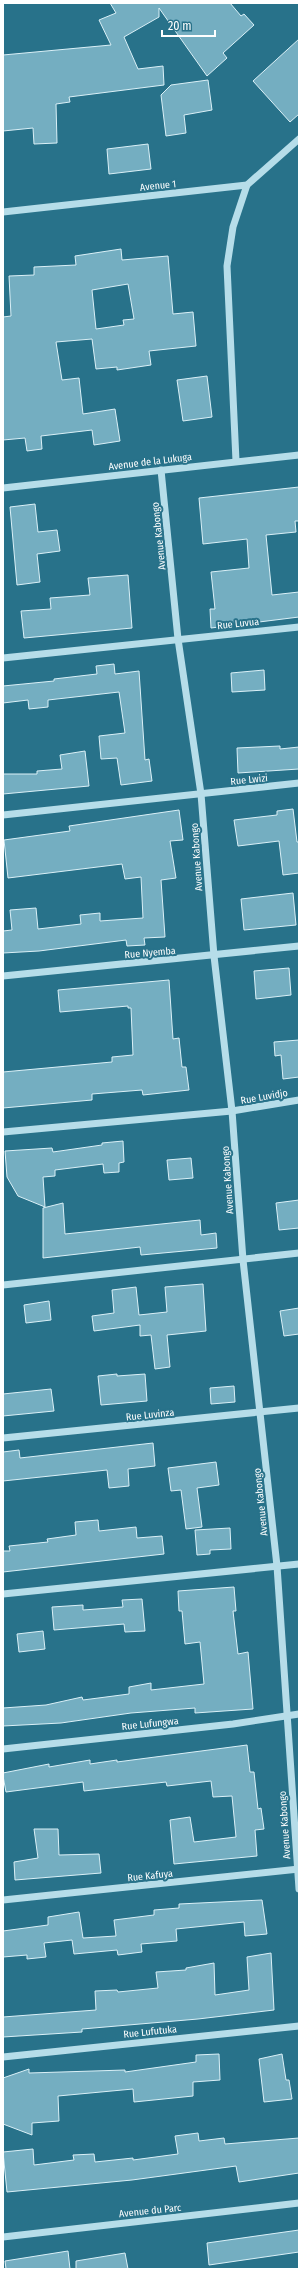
<svg xmlns="http://www.w3.org/2000/svg" width="302" height="2272" viewBox="0 0 302 2272" font-family="'Fira Sans Condensed',sans-serif">
  <style>
    .building { fill: #74aec1; stroke: #daf0f7; fill-rule: evenodd }
    .lines { fill: none; stroke-linecap: round; stroke-linejoin: round }
    .minor { stroke: #b6dde9; stroke-width: 7 }
    .labels { text-anchor: middle; stroke-width: 4; stroke-linejoin: round; paint-order: stroke }
    .street-label { font-size: 10px; fill: #fff; stroke: #28728a }
  </style>
  <rect width="100%" height="100%" fill="#28728a"/>
  <g class="building">
    <path d="M110,3H230L241,16L244,14L254,25L223,53L227,58L207,76L159,8V17L124,37L138,69L163,66L164,85L69,97L70,102L56,104L57,143L34,144L33,128L3,131V55L111,45L99,20L116,13Z"/>
    <path d="M299,39V114L290,122L253,81Z"/>
    <path d="M208,80L212,110L184,115L186,133L166,136L161,95L171,85Z"/>
    <path d="M148,144L151,169L109,174L107,149Z"/>
    <path d="M121,249L122,260L168,256L173,314L193,312L196,346L149,351L151,365L117,370V367L96,369L92,339L56,342L62,380L79,378L83,414L115,409L120,441L94,445L92,430L41,436L42,449L27,451L25,438L3,440V317L11,316L9,276L34,275V267L76,265L75,256ZM128,284L134,319L123,320L124,325L96,329L92,290Z"/>
    <path d="M207,376L212,417L183,421L177,380Z"/>
    <path d="M299,487V521H295L296,532L266,535L272,595L299,592V617L211,628L210,609H215L211,572L249,568L247,539L203,544L199,498Z"/>
    <path d="M35,504L38,532L57,530L60,551L37,554L40,582L17,585L10,507Z"/>
    <path d="M128,575L132,628L24,638L21,611L51,609L50,598L90,595L88,578Z"/>
    <path d="M114,664L115,674L139,671L145,760L149,759L152,781L121,785L117,758L101,759L99,736L125,733L119,692L48,700V707L29,709L28,700L3,703V686L54,681V679L97,674L96,666Z"/>
    <path d="M264,670L265,690L232,692L231,673Z"/>
    <path d="M280,746V749L299,747V769L238,773L237,748Z"/>
    <path d="M85,751L89,786L3,794V774H37V771L62,769L60,755Z"/>
    <path d="M293,809L297,842H299V873L283,875L279,841L238,846L234,820L277,815V811Z"/>
    <path d="M179,810L183,840L170,841L176,878L161,880L165,937L144,938L145,945L127,946L126,940L39,951L3,953V931L12,930L10,910L36,908L38,929L81,924L80,915L100,913V921L143,918L141,877L125,879L122,864L8,878L4,840L70,831L69,826Z"/>
    <path d="M293,893L296,925L244,930L241,899Z"/>
    <path d="M289,968L291,995L256,999L254,971Z"/>
    <path d="M169,980L173,1039L179,1038L182,1067H186L189,1090L143,1095L142,1090L92,1094V1100L3,1108V1072L112,1062V1057L133,1055L131,1008H128V1006L60,1012L58,990Z"/>
    <path d="M299,1040V1077L283,1079L281,1055L275,1056L274,1042Z"/>
    <path d="M123,1141L124,1162L119,1163V1172L104,1173L103,1164L55,1170V1176L43,1177L45,1207L18,1196L7,1177L5,1151L52,1148L53,1152L102,1145V1143Z"/>
    <path d="M191,1158L193,1178L169,1180L167,1160Z"/>
    <path d="M299,1200V1228L279,1230L276,1203Z"/>
    <path d="M63,1203L65,1234L200,1220L201,1235L216,1233L217,1248L141,1255L140,1247L43,1258V1208Z"/>
    <path d="M203,1284L206,1331L167,1335L170,1367L155,1369L151,1335L140,1336V1325L94,1331L92,1316L114,1313L112,1290L136,1287L139,1315L167,1312L165,1287Z"/>
    <path d="M49,1301L51,1320L26,1323L24,1305Z"/>
    <path d="M299,1308V1334L284,1336L280,1311Z"/>
    <path d="M117,1374V1376L145,1374L147,1401L101,1405L98,1376Z"/>
    <path d="M234,1386L235,1402L211,1404L210,1388Z"/>
    <path d="M51,1389L54,1411L3,1416V1394Z"/>
    <path d="M153,1443L155,1466L128,1469L129,1486L109,1488L107,1470L3,1481V1452L19,1450L20,1458Z"/>
    <path d="M216,1462L219,1485L197,1488L202,1527L186,1529L181,1490L171,1491L168,1468Z"/>
    <path d="M98,1520L99,1531L136,1527L137,1538L162,1536L164,1554L3,1572V1551H10L9,1546L48,1542L47,1539L76,1535L75,1522Z"/>
    <path d="M230,1528L231,1549L210,1550V1554L197,1555L195,1530Z"/>
    <path d="M234,1587L236,1611H233L238,1654L248,1652L253,1709L195,1713V1708L131,1713L61,1723L3,1726V1708L46,1705L82,1697L83,1700L129,1694V1687L151,1683V1690L204,1684L200,1642L185,1644L182,1611H179L178,1591Z"/>
    <path d="M142,1599L145,1631L125,1632L124,1624L54,1630L52,1607L83,1605V1610L123,1607L122,1600Z"/>
    <path d="M43,1631L45,1649L19,1652L17,1634Z"/>
    <path d="M247,1745L250,1772H254L258,1809L261,1808L264,1829L255,1830L257,1856L174,1864L170,1820L190,1817L194,1842L236,1837L232,1796L213,1797L211,1781L167,1786L166,1782L84,1791L83,1782L6,1792L3,1776V1773L49,1764V1767L90,1760V1764L117,1760V1762Z"/>
    <path d="M34,1829H58L59,1855L99,1854L101,1873L15,1880L14,1862L38,1858Z"/>
    <path d="M262,1900L267,1934L245,1936L244,1922L176,1929L177,1941L141,1944L142,1952L118,1955L117,1950L74,1954L72,1940L44,1943L46,1957L27,1959V1955L3,1957V1931L48,1925V1917L79,1912L83,1938L116,1936L114,1920L154,1915V1910L179,1908V1904Z"/>
    <path d="M271,1953L274,2010L198,2019L82,2029V2032L3,2037V2017L96,2010L95,1991L117,1990L118,1992L158,1988L156,1972L186,1970V1968L214,1963L215,1995L249,1990L247,1957Z"/>
    <path d="M219,2054L220,2080L193,2082V2096L134,2102L133,2089L58,2096L59,2121L32,2123V2135L3,2124V2078L29,2069V2073L125,2070V2072L196,2062V2055Z"/>
    <path d="M282,2054L286,2080H289L292,2099L264,2102L259,2059Z"/>
    <path d="M198,2133L199,2141L224,2138L225,2144L299,2138V2173L239,2182L236,2166L132,2180L7,2192L3,2152L33,2149L34,2165L74,2160L73,2155L94,2154L95,2162L133,2158V2160L178,2154L175,2136Z"/>
    <path d="M299,2230V2252L209,2265L207,2243Z"/>
    <path d="M68,2251L70,2269H6L5,2261Z"/>
    <path d="M125,2253L128,2269H76V2261Z"/>
  </g>
  <g class="lines">
    <g class="minor">
      <path d="M3,212L247,185L299,139"/>
      <path d="M236,461L227,266L233,227L247,185"/>
      <path d="M161,470L178,639L201,794L214,956L232,1111L243,1260L277,1566L299,1889"/>
      <path d="M3,488L299,455"/>
      <path d="M3,658L299,627"/>
      <path d="M3,815L299,783"/>
      <path d="M3,976L299,946"/>
      <path d="M3,1132L232,1111L299,1100"/>
      <path d="M3,1285L299,1253"/>
      <path d="M3,1438L299,1408"/>
      <path d="M3,1594L299,1564"/>
      <path d="M3,1749L233,1724L299,1714"/>
      <path d="M3,1900L299,1869"/>
      <path d="M3,2057L299,2026"/>
      <path d="M3,2237L299,2203"/>
    </g>
  </g>
  <g class="labels">
    <g class="street-label">
      <text transform="translate(158 185) rotate(-6)" y="4">Avenue 1</text>
      <text transform="translate(150 461) rotate(-7)" y="4">Avenue de la Lukuga</text>
      <text transform="translate(158 536) rotate(-96)" y="4">Avenue Kabongo</text>
      <text transform="translate(238 623) rotate(-6)" y="4">Rue Luvua</text>
      <text transform="translate(249 779) rotate(-6)" y="4">Rue Lwizi</text>
      <text transform="translate(196 857) rotate(-94)" y="4">Avenue Kabongo</text>
      <text transform="translate(150 952) rotate(-5)" y="4">Rue Nyemba</text>
      <text transform="translate(264 1096) rotate(-10)" y="4">Rue Luvidjo</text>
      <text transform="translate(227 1180) rotate(-94)" y="4">Avenue Kabongo</text>
      <text transform="translate(150 1414) rotate(-6)" y="4">Rue Luvinza</text>
      <text transform="translate(260 1502) rotate(-96)" y="4">Avenue Kabongo</text>
      <text transform="translate(150 1723) rotate(-6)" y="4">Rue Lufungwa</text>
      <text transform="translate(284 1825) rotate(-94)" y="4">Avenue Kabongo</text>
      <text transform="translate(150 1875) rotate(-6)" y="4">Rue Kafuya</text>
      <text transform="translate(150 2031) rotate(-6)" y="4">Rue Lufutuka</text>
      <text transform="translate(150 2210) rotate(-6)" y="4">Avenue du Parc</text>
    </g>
  </g>
  <rect width="302" height="2272" fill="none" stroke="#ffffff" stroke-width="8"/>
  <path d="M162 30v6h53v-6" fill="none" stroke="#ffffff" stroke-width="2"/>
  <text x="168" y="30" font-size="12" fill="#ffffff" stroke="#28728a" stroke-width="3" paint-order="stroke">20 m</text>
</svg>
